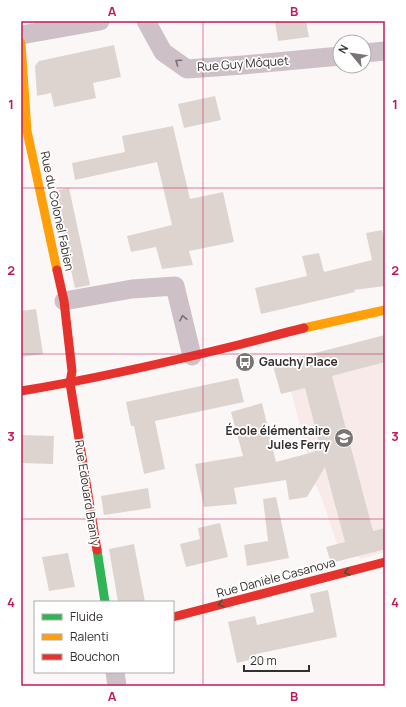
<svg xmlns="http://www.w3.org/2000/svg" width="406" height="707" viewBox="0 0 406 707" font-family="Manrope,sans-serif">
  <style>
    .built { fill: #f8eae9 }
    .building { fill: #ded4cf }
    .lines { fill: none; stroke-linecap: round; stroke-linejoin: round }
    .street { stroke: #cdc1c7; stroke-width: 19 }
    .fast { stroke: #30b455; stroke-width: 9 }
    .slow { stroke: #ff9f0a; stroke-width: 9 }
    .jam { stroke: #e5322d; stroke-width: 9 }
    .oneway { stroke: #797073 }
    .oneway2 { stroke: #335d3c }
    .grid { fill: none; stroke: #c2185b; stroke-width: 1; stroke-opacity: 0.55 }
    .labels { text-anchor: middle; stroke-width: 3.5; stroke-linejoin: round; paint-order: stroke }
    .street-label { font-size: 12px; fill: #352e2e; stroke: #fff }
    .poi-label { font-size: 12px; font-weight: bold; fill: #352e2e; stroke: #fff; text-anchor: start }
    .neatline { fill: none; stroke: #c2185b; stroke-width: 1.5 }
    .grid-label { font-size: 13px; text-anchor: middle; font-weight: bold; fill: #c2185b }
  </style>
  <rect width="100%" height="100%" fill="#fbf7f7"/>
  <path class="built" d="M385,335V552L361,559L357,555L340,561L337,544L321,496L315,484L284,364Z"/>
  <g class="building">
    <path d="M275,21H306L309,37L278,41Z"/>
    <path d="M114,45L121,77L93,83L96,98L54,107L51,93L37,96L35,66L39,61Z"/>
    <path d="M215,96L221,120L184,128L178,104Z"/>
    <path d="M173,126L190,199L223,192L234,242L189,251L193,265L162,269L156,247L131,252L127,236L172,225L157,162L75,180L72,163L125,152L122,136Z"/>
    <path d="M69,188L90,285L75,288L53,191Z"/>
    <path d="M382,230L385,244V286L354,290L355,292L261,314L255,288L307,276L302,256L319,253L324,272L372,260L366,233Z"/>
    <path d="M36,309L43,354L21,357V311Z"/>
    <path d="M385,335V362L332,376L373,531L385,528V550H382L331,563L326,547L345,542L325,467L307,497L289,500L286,480L234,488L237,504L204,507L195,464L243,456L231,412L262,403L276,462L321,450L305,388L281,394L273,366L294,361L296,358Z"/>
    <path d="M238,378L244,402L155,421L165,469L144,474L134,426H131L126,402Z"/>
    <path d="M21,435L54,436L53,464L21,463Z"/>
    <path d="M148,488L151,508L104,515L101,496Z"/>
    <path d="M276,497L289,558L247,566L244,545L268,541L263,499Z"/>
    <path d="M220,523L228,557L186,567L180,544L200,539L198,528Z"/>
    <path d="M134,544L145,602H118L109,549Z"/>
    <path d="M68,553L75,587L49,591L42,557Z"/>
    <path d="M328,590L337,637L256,654L257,658L237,663L228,622L255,616L257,625L314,612L310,594Z"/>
  </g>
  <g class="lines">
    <g class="street">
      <path d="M146,21L163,52L187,69L243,65L340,56"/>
      <path d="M21,35L100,21"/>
      <path d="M364,53L385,51"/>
      <path d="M64,301L132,289L175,286L192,356"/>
      <path d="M115,672L117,686"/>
    </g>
    <path class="fast" d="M97,550L105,602"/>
    <g class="slow">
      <path d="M21,43L27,131L57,270"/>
      <path d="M304,328L385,310"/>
    </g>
    <g class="jam">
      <path d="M57,270L64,301L72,371L70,383L97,550"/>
      <path d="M21,391C95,379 169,362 242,344C262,339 283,333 304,328"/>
      <path d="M173,617L385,562"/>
    </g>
  </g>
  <defs><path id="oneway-chevron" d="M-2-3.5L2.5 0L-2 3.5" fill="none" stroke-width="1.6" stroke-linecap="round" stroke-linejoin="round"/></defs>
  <g class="oneway">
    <use href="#oneway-chevron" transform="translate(178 62) rotate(-145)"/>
    <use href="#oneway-chevron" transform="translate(183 318) rotate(-103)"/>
  </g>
  <g class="oneway2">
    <use href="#oneway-chevron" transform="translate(347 572) rotate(165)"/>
    <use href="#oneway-chevron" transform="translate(221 604) rotate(165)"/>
  </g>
  <path class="grid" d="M203,21V686M21,188H385M21,354H385M21,519H385"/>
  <defs>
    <g id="bus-disc" transform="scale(1)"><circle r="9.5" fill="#7a7474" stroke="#fff"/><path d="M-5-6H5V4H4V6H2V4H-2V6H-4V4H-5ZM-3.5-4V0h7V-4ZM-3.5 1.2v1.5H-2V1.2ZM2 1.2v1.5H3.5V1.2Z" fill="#fff"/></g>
    <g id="school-disc" transform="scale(1)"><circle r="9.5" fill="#7a7474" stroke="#fff"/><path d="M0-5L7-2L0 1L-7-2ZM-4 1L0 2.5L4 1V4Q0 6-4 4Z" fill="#fff"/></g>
  </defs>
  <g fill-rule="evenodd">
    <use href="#bus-disc" x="245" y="362"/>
    <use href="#school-disc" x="344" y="438"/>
  </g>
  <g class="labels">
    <g class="street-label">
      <text transform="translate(243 64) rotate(-4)" y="4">Rue Guy Môquet</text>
      <text transform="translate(57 211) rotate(78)" y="4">Rue du Colonel Fabien</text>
      <text transform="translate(87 493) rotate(81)" y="4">Rue Edouard Branly</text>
      <text transform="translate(276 578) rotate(-15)" y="4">Rue Danièle Casanova</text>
    </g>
    <g class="poi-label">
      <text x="259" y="366">Gauchy Place</text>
      <text x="330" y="435" text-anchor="end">École élémentaire<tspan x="330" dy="14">Jules Ferry</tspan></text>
    </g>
  </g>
  <rect width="406" height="707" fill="none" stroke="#ffffff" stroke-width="44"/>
  <rect x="34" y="601" width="140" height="72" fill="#ffffff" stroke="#aeabab"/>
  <rect x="42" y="614" width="20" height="6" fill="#30b455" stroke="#aeabab"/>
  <text x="70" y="621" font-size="12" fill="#352e2e">Fluide</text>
  <rect x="42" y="634" width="20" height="6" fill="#ff9f0a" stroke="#aeabab"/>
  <text x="70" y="641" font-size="12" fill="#352e2e">Ralenti</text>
  <rect x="42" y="654" width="20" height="6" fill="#e5322d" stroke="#aeabab"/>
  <text x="70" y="661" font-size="12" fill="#352e2e">Bouchon</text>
  <g transform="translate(352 54) rotate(299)"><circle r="19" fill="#ffffff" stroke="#aeabab"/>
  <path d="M0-3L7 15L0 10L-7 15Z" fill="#7a7474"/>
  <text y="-6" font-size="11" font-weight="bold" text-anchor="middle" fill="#352e2e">N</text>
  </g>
  <path d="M244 665v6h65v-6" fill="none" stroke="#352e2e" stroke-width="2"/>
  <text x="250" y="665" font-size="12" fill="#352e2e" stroke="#ffffff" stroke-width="3" paint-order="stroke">20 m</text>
  <rect x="22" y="22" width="362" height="663" class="neatline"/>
  <g class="grid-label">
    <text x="112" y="16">A</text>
    <text x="294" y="16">B</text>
    <text x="11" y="109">1</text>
    <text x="395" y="109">1</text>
    <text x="11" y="275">2</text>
    <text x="395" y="275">2</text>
    <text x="11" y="441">3</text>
    <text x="395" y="441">3</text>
    <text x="11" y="607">4</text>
    <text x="395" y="607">4</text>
    <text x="112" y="701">A</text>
    <text x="294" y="701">B</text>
  </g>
</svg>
